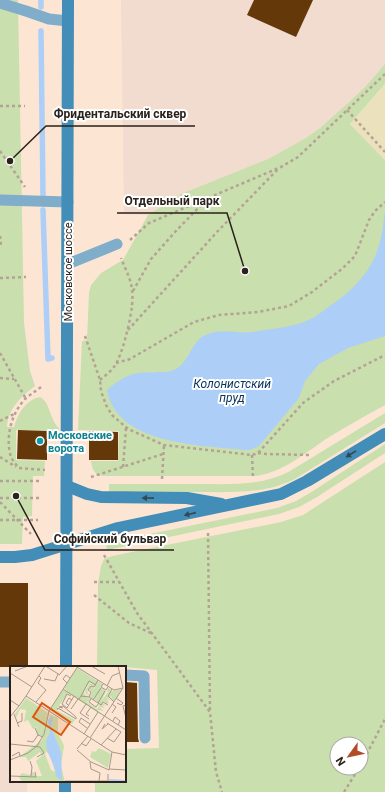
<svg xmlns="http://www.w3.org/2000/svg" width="385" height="792" viewBox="0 0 385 792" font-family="Roboto,sans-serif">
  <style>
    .medical { fill: #f2dbcf }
    .green { fill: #c9dfae; fill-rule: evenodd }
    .sand { fill: #ebe1bc }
    .water { fill: #adcef7 }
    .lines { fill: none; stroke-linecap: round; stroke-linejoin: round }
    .stream { stroke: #adcef7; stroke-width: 5.5 }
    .building { fill: #643808 }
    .path { stroke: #b4a394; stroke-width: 2.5; stroke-dasharray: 3 3; stroke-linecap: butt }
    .lane { stroke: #7fadca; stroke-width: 11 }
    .secondary { stroke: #428eb8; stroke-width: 12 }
    .oneway { fill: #324852 }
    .culture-dot { fill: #0f9aa8; stroke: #fff; stroke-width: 1.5 }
    .labels { text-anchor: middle; stroke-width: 4; stroke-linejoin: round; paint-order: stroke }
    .street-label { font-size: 11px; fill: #2a221b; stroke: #fff }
    .culture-label { font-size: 11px; font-weight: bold; fill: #0d838f; stroke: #fff; text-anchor: start }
    .water-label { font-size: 12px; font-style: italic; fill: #06315d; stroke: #fff }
    .inset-river { fill: none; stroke: #adcef7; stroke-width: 2 }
    .inset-road { fill: none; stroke: #a89889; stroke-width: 1 }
    .view { fill: #de560d; fill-opacity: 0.15; stroke: #de560d; stroke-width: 2 }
    .inset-edge { fill: none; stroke: #2a221b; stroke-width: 2 }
    .leader { fill: none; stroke: #2a221b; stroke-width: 1.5 }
    .callout-dot { fill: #2a221b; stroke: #fff; stroke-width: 1.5 }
    .callout-label { font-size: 12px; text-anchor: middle; font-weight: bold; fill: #2a221b; stroke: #fff; stroke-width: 4; stroke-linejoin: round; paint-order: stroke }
  </style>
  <rect width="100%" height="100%" fill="#fce6d3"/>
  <g class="medical">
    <path d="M121,0H385V64L365,87L348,103L320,128L306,138L268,159L181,194L148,215L124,214Z"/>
    <path d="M0,720H11V781H27V792H0Z"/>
  </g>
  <g class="green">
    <path d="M0,0H18L24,323L30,371L35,386C22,396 8,408 7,427H14C18,414 25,400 40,397C51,403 49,419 59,428V431L16,430V460L45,461L44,476H33L32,516L23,517L22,544H0Z"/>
    <path d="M385,64V84L350,124L385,160V405C365,416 345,427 326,439C304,454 283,472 256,476H102C94,474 92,469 91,461H118L119,431L78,430L82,341L87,340L89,293L91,285L101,273L123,260L148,215L181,194L268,159L306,138L320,128L348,103L365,87Z"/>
    <path d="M385,413V423L295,479C263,495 227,492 192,492C164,492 137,492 109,492V484C137,484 166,484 194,484C227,484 260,487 290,471Z"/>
    <path d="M385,444V453L317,497L299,507L279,514L107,550L106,543L277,508L296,501L313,491Z"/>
    <path d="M385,462V792H95V781H125V749L159,748L157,670L125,667H97L98,583L101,566L104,559L112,556L281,522L303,515ZM337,744H361V768H337Z"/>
  </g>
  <path class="sand" d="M385,84V160L350,124Z"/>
  <path class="water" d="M385,213V336L348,348L319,364L305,381L299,398L259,446L250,450H244C200,445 117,445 107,390C116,382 126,375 138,373C145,372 152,373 159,372C164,372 170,372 174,370C191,362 190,340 208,334C223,328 238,334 253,332C269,329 286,328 301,323C311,320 319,314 327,308C363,284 382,259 384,215Z"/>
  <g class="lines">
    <g class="stream">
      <path d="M41,0V7"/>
      <path d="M41,31L43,195"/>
      <path d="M43,210L48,359L52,358"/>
    </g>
  </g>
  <g class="building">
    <path d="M254,0H313L296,37L247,15Z"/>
    <path d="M18,430L47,431V460L17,459Z"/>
    <path d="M89,431L118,432V460H89Z"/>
    <rect x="0" y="583" width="28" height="84"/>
    <path d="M125,682L137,683L138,738L139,742H125Z"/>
  </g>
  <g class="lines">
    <g class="path">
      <path d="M0,106H25"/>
      <path d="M347,110L385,152"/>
      <path d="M0,151L25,187"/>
      <path d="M0,236L1,242L0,246"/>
      <path d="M130,240L149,223L281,167L298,157L385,74"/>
      <path d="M0,278L26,277"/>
      <path d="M133,291L151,259L175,232L207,199"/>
      <path d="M128,330L217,232L279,168"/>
      <path d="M85,336L100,380L101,391L106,405L112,415L128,429L164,445L252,455L258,453L303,403L334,381L385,355"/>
      <path d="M0,353L26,399"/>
      <path d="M116,363L130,359L194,322L219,315L258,312L289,306L312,292L343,268L355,256L369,220L375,211L385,202"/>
      <path d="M0,378L14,379"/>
      <path d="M100,380C106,375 113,370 117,362C124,348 135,306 132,290C131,279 125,268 121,258"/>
      <path d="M41,387C36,391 31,394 26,398C11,413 5,438 11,457C13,461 16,465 19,468L45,470"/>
      <path d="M0,421L14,414"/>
      <path d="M258,453L266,454L309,455"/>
      <path d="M252,455L253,479"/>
      <path d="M0,457L16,467"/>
      <path d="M123,467L126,428"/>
      <path d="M91,477L163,454"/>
      <path d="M162,479L164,445"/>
      <path d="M0,481H42"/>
      <path d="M0,498H41"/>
      <path d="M0,502L31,534"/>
      <path d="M0,520H38"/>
      <path d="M208,533L210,712"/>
      <path d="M104,555L137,613L210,712L216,772L222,792"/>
      <path d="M94,582H119"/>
      <path d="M94,595L129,623L151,633"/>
      <path d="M361,765L385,719"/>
      <path d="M344,792L359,768"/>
    </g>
    <g class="lane">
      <path d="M0,3L26,11L49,19L68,21"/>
      <path d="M0,200L68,202"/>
      <path d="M68,264L117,244"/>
      <path d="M125,675L144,676L145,738"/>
      <path d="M0,682H11"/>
    </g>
    <g class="secondary">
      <path d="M67,486L87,494L101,497L187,498L221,504"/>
      <path d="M0,557H15L32,555L118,528L281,494L307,481L385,434"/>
      <path d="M66,667L68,0"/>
      <path d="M65,792V781"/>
    </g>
  </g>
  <defs><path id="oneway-solid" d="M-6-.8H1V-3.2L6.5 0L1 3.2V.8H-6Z"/></defs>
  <g class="oneway">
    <use href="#oneway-solid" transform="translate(351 454) rotate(148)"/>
    <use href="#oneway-solid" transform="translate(148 498) rotate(-179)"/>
    <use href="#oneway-solid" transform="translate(190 514) rotate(167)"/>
  </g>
  <circle class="culture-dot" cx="40" cy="441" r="4"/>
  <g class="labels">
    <g class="street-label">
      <text transform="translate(68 272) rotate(-90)" y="4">Московское шоссе</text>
    </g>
    <g class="culture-label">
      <text x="48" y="439">Московские<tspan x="48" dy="13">ворота</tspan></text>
    </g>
    <g class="water-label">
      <text x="232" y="388">Колонистский<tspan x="232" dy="14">пруд</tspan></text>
    </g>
  </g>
  <g transform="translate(10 666)">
    <rect width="116" height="116" fill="#fce6d3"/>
    <path d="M67,2L97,21L93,18L90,21L96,25L91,36L97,27H99L97,25L98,22L101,23L99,26L112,23L104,35L101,33L102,30L100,32L97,28L100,35L96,32L99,37L96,38L94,35L92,37L97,40L92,39L95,42L89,41L94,45L87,44L93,50L58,27L46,44L65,54L62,58L40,44L52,24L58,25L54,22ZM80,16L84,19L80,17L75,25L76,28L79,29L77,25L81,19L84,21L86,18L84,23L81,20L79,23L82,26L80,31L83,33L88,26L84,33L90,39L87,43L77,36L81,33L75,31H78V30L75,29L74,25ZM16,32L38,47L33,70L28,69L26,62L28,60L23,63L18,54L14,56L16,44L10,43L6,52L5,48ZM40,48L48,52V67L54,80L51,100L55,116H12L9,111L12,107L20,109L22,105L26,110H32L26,95L32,90L30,86L18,95L16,91H9L32,74ZM36,85L41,91L45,106L41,104L35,88ZM89,82L101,88L98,102L80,91L82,85L85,86Z" fill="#c9dfae" fill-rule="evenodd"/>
    <path d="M43,50L41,61L51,86L52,115L46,110L45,103L37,84L36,75L40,66L38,54Z" fill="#adcef7"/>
    <path class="inset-river" d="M99,114L116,115"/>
    <path class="inset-road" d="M81,0L95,8M37,1L50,9M67,1L104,24L113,22L108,0M5,5L18,0M0,7L22,21M49,9L57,0M34,13L45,15L48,8M57,17L53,13L56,9L60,12M93,18L91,21L96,24L98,21M97,20L102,10L109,7M53,23L116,64M102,23L98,30L104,36M16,30L35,0M61,30L57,28L52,38L57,42L64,30M71,30L79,15L86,19M79,31L91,39L93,36L98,39M106,32L113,37L111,39L107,37M69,33L71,30L79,31L81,26L78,24L81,20L84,21L88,14M81,33L79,36L86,41L89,37M0,34L9,40L16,30L102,86L116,89M83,34L91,22M26,36L36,24L28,17L31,12L29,10M88,37L95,25M76,38L70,47L79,53M116,39L113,40L116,52M59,40L56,37L59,32L62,34M61,43L68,33M47,44L48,42L66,53V51L53,40L49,41L53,42M39,45L68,0M102,47L106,41L102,38M4,48L9,61M79,50L76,48L81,41M0,51L9,40M103,55L105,51L110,55L108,59M7,57L12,55V47M95,58L92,63L98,58M25,62L28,69L33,71M77,62L69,56L71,52L80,58M74,68L88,46M80,72L113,22M97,72L104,76L111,66L97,57M17,75L23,76L28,69M71,77L76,80L81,73M0,78L30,81L34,87L27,91M91,79L106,63M67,83L78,70M67,84L81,96L99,104L102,86M2,90L9,86L10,90M0,94L18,87L27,80L34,68L39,45M20,95L22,101L21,110M80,96L81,103L90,107L89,115M99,103L116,104M0,110L26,111L25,106M55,115H98V108"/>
    <path class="view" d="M32,37L60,56L51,69L23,51Z"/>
    <rect width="116" height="116" class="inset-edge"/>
  </g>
  <path class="leader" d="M10 161L46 126H195M245 271L227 213H117M16 496L45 550H174"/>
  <g class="callout-dot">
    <circle cx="10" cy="161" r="4"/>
    <circle cx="245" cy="271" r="4"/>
    <circle cx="16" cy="496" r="4"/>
  </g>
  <g class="callout-label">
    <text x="120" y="118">Фридентальский сквер</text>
    <text x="172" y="205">Отдельный парк</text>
    <text x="110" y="543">Софийский бульвар</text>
  </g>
  <g transform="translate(349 756) rotate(237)"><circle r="19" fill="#ffffff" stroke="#aaa7a4"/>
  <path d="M0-3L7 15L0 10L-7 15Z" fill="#b34c26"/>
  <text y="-6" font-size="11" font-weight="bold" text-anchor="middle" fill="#2a221b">N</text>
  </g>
</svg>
